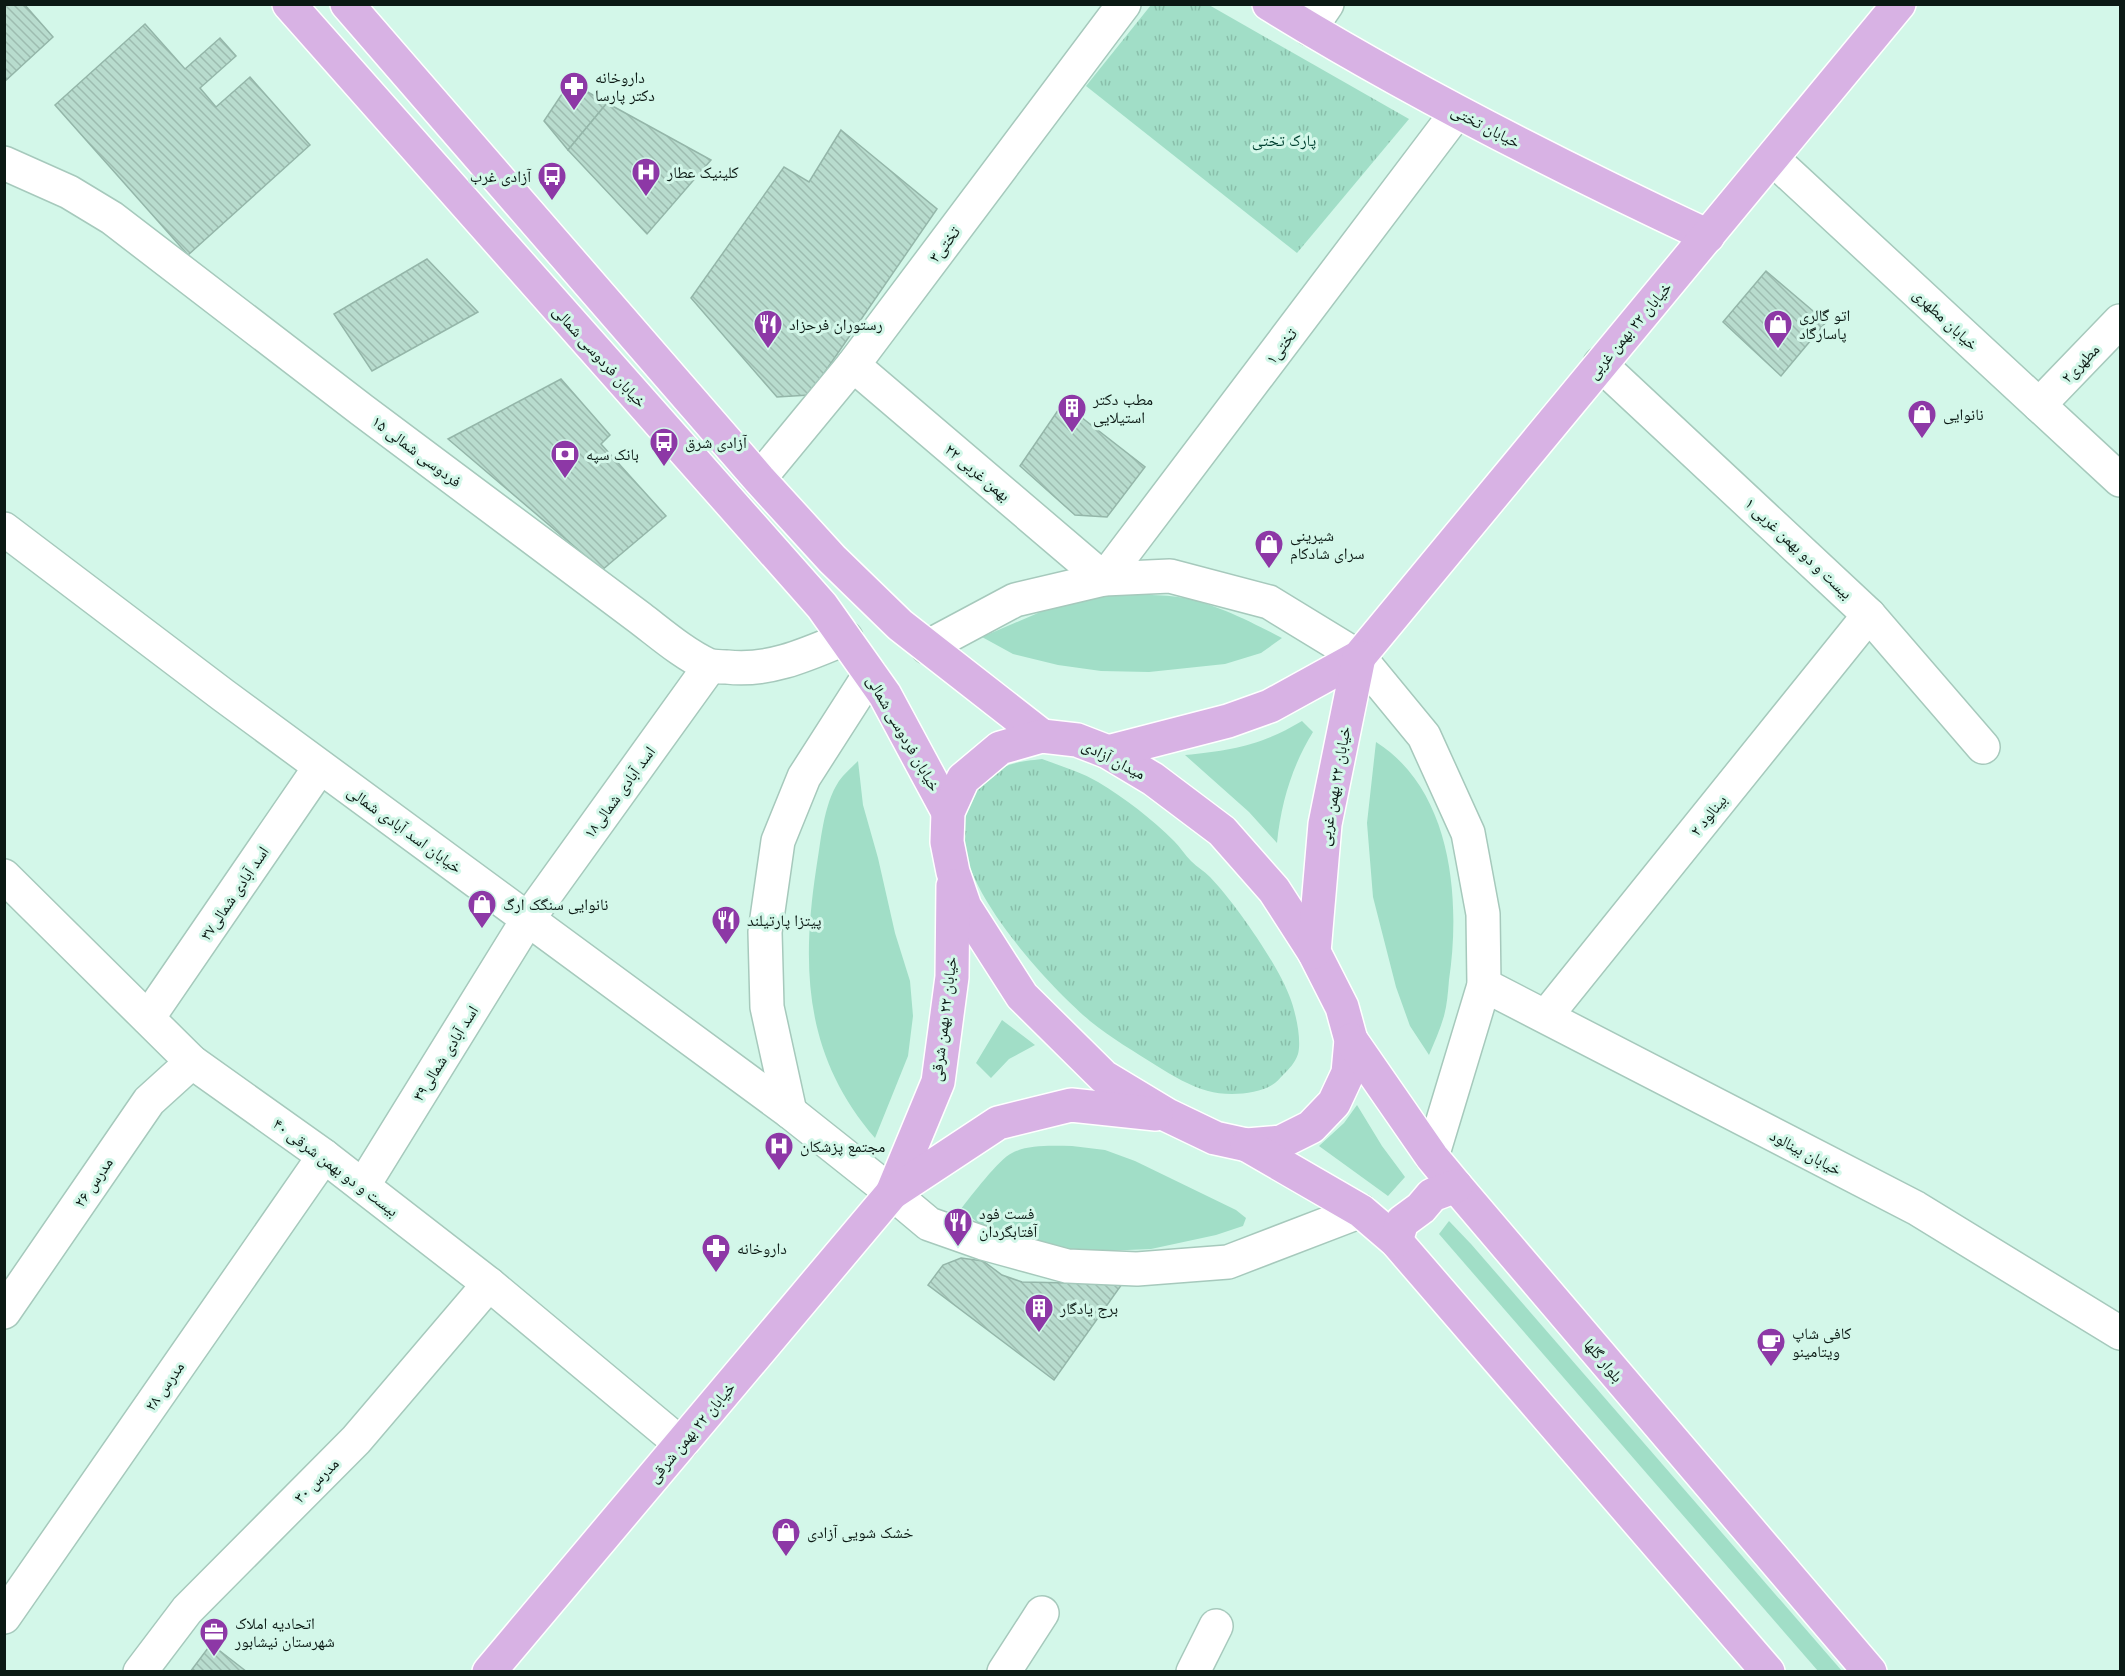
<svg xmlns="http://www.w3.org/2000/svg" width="2125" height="1676" viewBox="0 0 2125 1676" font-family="'Varela Round','Noto Naskh Arabic',sans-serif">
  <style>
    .grass { fill: #a1dec7 }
    .park { fill: url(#park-tufts) }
    .building { fill: url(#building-back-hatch); stroke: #94b6a9; stroke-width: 1.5 }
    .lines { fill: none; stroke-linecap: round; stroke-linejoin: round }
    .minor-casing { stroke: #a6c9bc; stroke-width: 36 }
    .major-casing { stroke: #fff; stroke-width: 36 }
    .minor { stroke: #fff; stroke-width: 33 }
    .major { stroke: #d8b2e4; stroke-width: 33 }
    .labels { text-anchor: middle; stroke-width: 6; stroke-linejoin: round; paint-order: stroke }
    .poi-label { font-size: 16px; fill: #0b1914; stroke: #d3f7e9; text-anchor: start }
    .street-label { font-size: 16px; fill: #0b1914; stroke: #d3f7e9 }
    .park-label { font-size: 16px; fill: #004131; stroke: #d3f7e9 }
  </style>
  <defs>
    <pattern id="park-tufts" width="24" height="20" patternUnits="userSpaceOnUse" patternTransform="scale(1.5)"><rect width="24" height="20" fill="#a1dec7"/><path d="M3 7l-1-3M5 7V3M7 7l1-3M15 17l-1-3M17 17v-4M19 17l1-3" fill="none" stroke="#89beaa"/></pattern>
    <pattern id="building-back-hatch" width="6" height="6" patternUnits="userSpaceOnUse" patternTransform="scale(1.5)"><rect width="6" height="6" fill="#b8dcce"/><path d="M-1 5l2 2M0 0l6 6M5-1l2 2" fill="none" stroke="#9dbcb0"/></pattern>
  </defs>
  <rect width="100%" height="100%" fill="#d3f7e9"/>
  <g class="grass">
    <path d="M1108,595C1131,595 1155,594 1178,597C1213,602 1251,622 1282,638L1261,653L1225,664L1149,672L1101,671L1058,665L1013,654L982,637L1045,610L1073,601Z"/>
    <path d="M1302,721L1313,732C1292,766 1281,803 1277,843L1249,812L1185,755C1232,750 1260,746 1302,721Z"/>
    <path d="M1376,742C1452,790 1461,899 1449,980C1448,992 1447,1005 1444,1016C1440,1030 1434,1043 1429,1055L1410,1026L1396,987L1373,897L1367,823Z"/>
    <path d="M858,761L863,805L878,858L895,933L910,981L913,1016L908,1056L875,1138C805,1057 801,970 816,870C821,842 823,805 839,781C844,774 852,767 858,761Z"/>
    <path d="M1002,1020L1035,1045L1009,1059L991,1078L976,1063Z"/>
    <path d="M1357,1105L1382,1146L1405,1177L1388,1196L1319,1146L1344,1123Z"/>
    <path d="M1072,1146L1105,1150L1135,1161L1236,1210L1246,1218L1243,1226L1216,1235L1151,1249L1079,1252L1044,1248L983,1227L961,1209C971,1196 999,1159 1012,1153C1029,1144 1053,1146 1072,1146Z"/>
    <path d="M1449,1221L1471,1244L1842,1671H1818L1439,1234Z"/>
  </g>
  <g class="park">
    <path d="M1151,5H1209L1409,119L1297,253L1086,86Z"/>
    <path d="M1042,759C1061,766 1081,772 1098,782C1125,798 1152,819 1174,841C1180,847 1185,855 1191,861C1197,867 1204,871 1210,877C1235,903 1276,962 1289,995C1295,1009 1302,1039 1298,1054C1295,1063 1289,1069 1283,1075C1280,1078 1276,1083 1272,1085C1256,1095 1225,1096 1208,1091C1190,1086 1173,1076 1157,1066C1135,1052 1111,1038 1090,1021C1046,984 918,849 976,790C1000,765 1007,763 1042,759Z"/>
  </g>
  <g class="building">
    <path d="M4,4H24L53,37L4,82Z"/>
    <path d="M145,24L185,69L220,38L236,56L200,88L216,107L250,77L310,145L188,255L55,105Z"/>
    <path d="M570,82L607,103L568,150L544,121Z"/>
    <path d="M607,103L711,160L647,234L568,150Z"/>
    <path d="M841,130L937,209L809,395L777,397L691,298L784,167L809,182Z"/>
    <path d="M427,259L478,312L372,371L334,314Z"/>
    <path d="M1766,271L1826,322L1781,376L1723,322Z"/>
    <path d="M561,379L610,435L601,444L666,516L602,570L448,439Z"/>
    <path d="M1063,403L1145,467L1107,517L1075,515L1020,466Z"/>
    <path d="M961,1258L983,1261L1002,1275L1022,1282L1122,1284L1054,1380L928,1285L943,1265Z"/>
    <path d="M211,1644L247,1672H190Z"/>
  </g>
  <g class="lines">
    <g class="minor-casing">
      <g id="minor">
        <path d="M1310,29L1327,4"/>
        <path d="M1772,158L2120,480"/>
        <path d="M4,163L69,192L112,218L362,410L640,618C661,634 684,654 708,665C714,667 721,667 727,667C769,672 808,654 846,638"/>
        <path d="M1600,364L1869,615L1983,747"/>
        <path d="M853,365L1104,579L1457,112"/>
        <path d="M2039,405L2120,321"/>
        <path d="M759,479L853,365L1124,4"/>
        <path d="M4,529L223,695L790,1112L892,1193L929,1224L983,1243L1067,1266L1137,1269L1228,1262L1361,1211"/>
        <path d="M927,647L1015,600L1104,579L1170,576L1269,602L1359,657L1424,736L1468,833L1483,914L1484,985L1432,1157"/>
        <path d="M4,876L192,1062L324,1156L489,1284L681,1444"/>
        <path d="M1484,985L1916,1208L2120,1333"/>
        <path d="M1546,1016L1869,615"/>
        <path d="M148,1018L320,767"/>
        <path d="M790,1112L767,1007L765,932L778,841L804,777L870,674"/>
        <path d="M363,1186L528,919L710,666"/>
        <path d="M4,1312L149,1101L192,1062"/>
        <path d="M4,1617L324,1156"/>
        <path d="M140,1672L187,1610L356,1440L489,1284"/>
        <path d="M1004,1672L1042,1613"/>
        <path d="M1193,1672L1216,1626"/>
      </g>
    </g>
    <g class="major-casing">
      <g id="major">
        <path d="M289,4L822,606L885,695L948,812"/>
        <path d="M347,4L759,479L832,559L900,625L1042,736"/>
        <path d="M1269,4C1410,91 1558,166 1708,236"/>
        <path d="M1042,736L1077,740L1108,752L1153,779L1222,831L1274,890L1314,952L1342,1007L1351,1040L1348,1073L1334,1103L1311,1127L1281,1142L1247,1145L1215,1138L1167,1115L1104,1077L1022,996L965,907L953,872L947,842L948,812L963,779L1000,748Z"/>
        <path d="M1108,752L1228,721L1270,706L1359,657L1899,4"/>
        <path d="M1314,952L1325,824L1359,657"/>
        <path d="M1351,1040L1432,1157L1456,1186L1870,1672"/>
        <path d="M1247,1145L1361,1211L1396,1241L1768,1672"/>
        <path d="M892,1193L938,1082L952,977L953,886"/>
        <path d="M1396,1241L1402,1222L1421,1208L1432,1195L1456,1186"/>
        <path d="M489,1672L892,1193L998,1123L1071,1105L1156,1114"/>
      </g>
    </g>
    <use href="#minor" class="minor"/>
    <use href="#major" class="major"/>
  </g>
  <defs>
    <g id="pharmacy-pin" transform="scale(1.5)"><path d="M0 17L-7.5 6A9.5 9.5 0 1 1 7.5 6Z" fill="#8d38a6" stroke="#d3f7e9"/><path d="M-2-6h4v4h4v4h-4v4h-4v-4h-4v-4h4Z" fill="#fff"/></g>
    <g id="hospital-pin" transform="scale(1.5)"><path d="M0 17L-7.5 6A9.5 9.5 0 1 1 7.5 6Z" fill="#8d38a6" stroke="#d3f7e9"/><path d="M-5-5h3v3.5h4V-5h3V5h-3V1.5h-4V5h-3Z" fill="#fff"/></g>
    <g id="bus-pin" transform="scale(1.5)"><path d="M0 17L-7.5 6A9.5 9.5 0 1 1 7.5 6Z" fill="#8d38a6" stroke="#d3f7e9"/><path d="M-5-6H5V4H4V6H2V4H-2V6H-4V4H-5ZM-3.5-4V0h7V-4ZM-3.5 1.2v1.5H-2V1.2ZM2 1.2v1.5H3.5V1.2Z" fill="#fff"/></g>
    <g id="restaurant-pin" transform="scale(1.5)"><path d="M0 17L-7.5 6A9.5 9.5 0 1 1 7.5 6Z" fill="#8d38a6" stroke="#d3f7e9"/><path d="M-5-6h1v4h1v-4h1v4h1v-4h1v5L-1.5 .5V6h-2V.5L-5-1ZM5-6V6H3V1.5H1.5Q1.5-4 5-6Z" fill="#fff"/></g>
    <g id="shop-pin" transform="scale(1.5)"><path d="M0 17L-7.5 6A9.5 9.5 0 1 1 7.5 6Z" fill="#8d38a6" stroke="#d3f7e9"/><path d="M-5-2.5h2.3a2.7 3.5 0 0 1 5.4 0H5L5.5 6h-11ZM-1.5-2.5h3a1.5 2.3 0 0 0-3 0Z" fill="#fff"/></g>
    <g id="building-pin" transform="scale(1.5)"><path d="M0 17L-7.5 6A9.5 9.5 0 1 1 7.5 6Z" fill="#8d38a6" stroke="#d3f7e9"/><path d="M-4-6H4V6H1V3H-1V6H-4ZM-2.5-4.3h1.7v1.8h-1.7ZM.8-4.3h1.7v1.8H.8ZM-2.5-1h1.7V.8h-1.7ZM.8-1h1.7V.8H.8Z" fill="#fff"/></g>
    <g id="bank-pin" transform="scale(1.5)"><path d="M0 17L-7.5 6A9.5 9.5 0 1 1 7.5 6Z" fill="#8d38a6" stroke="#d3f7e9"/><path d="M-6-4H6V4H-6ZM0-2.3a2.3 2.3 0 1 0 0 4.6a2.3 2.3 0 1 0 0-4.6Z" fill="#fff"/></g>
    <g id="cafe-pin" transform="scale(1.5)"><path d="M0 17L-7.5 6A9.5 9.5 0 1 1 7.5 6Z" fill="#8d38a6" stroke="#d3f7e9"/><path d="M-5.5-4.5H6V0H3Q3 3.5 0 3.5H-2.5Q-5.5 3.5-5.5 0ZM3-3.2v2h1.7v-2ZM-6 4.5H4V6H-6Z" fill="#fff"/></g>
    <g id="office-pin" transform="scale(1.5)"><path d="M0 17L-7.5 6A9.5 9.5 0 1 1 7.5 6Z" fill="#8d38a6" stroke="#d3f7e9"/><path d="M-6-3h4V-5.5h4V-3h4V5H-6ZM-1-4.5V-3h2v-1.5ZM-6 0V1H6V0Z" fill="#fff"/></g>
  </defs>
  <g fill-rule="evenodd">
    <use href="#pharmacy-pin" x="574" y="86"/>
    <use href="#hospital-pin" x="646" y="172"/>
    <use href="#bus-pin" x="552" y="176"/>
    <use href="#restaurant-pin" x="768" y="324"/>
    <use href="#shop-pin" x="1778" y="324"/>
    <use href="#building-pin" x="1072" y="408"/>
    <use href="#shop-pin" x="1922" y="414"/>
    <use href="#bus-pin" x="664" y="442"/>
    <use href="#bank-pin" x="565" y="454"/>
    <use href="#shop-pin" x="1269" y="544"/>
    <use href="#shop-pin" x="482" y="904"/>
    <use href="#restaurant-pin" x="726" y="920"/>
    <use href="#hospital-pin" x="779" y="1146"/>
    <use href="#restaurant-pin" x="958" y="1222"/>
    <use href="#pharmacy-pin" x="716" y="1248"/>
    <use href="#building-pin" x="1039" y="1308"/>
    <use href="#cafe-pin" x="1771" y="1342"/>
    <use href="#shop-pin" x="786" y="1532"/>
    <use href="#office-pin" x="214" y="1632"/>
  </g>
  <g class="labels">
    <g class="poi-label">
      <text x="595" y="83">داروخانه<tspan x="595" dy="18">دکتر پارسا</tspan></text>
      <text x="667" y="178">کلینیک عطار</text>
      <text x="531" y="182" text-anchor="end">آزادی غرب</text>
      <text x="1799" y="321">اتو گالری<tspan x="1799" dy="18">پاسارگاد</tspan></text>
      <text x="789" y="330">رستوران فرحزاد</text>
      <text x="1093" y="405">مطب دکتر<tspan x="1093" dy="18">استیلایی</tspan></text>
      <text x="1943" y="420">نانوایی</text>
      <text x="685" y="448">آزادی شرق</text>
      <text x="586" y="460">بانک سپه</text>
      <text x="1290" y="541">شیرینی<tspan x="1290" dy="18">سرای شادکام</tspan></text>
      <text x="503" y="910">نانوایی سنگک ارگ</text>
      <text x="747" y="926">پیتزا پارتیلند</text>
      <text x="800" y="1152">مجتمع پزشکان</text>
      <text x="979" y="1219">فست فود<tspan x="979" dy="18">آفتابگردان</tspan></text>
      <text x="737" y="1254">داروخانه</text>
      <text x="1060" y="1314">برج یادگار</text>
      <text x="1792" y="1339">کافی شاپ<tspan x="1792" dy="18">ویتامینو</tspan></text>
      <text x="807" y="1538">خشک شویی آزادی</text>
      <text x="235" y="1629">اتحادیه املاک<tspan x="235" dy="18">شهرستان نیشابور</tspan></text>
    </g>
    <g class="street-label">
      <text transform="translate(1486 126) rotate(27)" y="6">خیابان تختی</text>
      <text transform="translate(944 244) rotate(-53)" y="6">تختی۳</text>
      <text transform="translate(1946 319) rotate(43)" y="6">خیابان مطهری</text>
      <text transform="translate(1629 330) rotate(-50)" y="6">خیابان ۲۲ بهمن غربی</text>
      <text transform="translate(1281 346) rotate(-53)" y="6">تختی۱</text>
      <text transform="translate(600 356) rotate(48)" y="6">خیابان فردوسی شمالی</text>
      <text transform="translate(2080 363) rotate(-46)" y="6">مطهری۲</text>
      <text transform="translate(417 451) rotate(37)" y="6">فردوسی شمالی ۱۵</text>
      <text transform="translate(978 472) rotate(40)" y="6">۲۲ بهمن غربی</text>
      <text transform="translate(1799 548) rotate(43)" y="6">بیست و دو بهمن غربی ۱</text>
      <text transform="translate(904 733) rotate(60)" y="6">خیابان فردوسی شمالی</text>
      <text transform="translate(1114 759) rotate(27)" y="6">میدان آزادی</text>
      <text transform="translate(1334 786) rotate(-80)" y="6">خیابان ۲۲ بهمن غربی</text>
      <text transform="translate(619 792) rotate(-54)" y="6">اسد آبادی شمالی۱۸</text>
      <text transform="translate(1708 815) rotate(-51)" y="6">بینالود ۲</text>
      <text transform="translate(405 829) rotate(36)" y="6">خیابان اسد آبادی شمالی</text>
      <text transform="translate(234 893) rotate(-56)" y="6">اسد آبادی شمالی۳۷</text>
      <text transform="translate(943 1019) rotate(-83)" y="6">خیابان ۲۲ بهمن شرقی</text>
      <text transform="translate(445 1053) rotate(-58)" y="6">اسد آبادی شمالی۳۹</text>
      <text transform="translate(1806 1152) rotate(28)" y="6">خیابان بینالود</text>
      <text transform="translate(336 1167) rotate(37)" y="6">بیست و دو بهمن شرقی ۴۰</text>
      <text transform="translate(93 1182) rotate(-56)" y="6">مدرس ۲۶</text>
      <text transform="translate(1604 1360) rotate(50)" y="6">بلوار گلها</text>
      <text transform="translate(164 1386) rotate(-55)" y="6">مدرس ۲۸</text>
      <text transform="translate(691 1432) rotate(-50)" y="6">خیابان ۲۲ بهمن شرقی</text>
      <text transform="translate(316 1480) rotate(-45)" y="6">مدرس ۳۰</text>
    </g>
    <g class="park-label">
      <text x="1284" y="146">پارک تختی</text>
    </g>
  </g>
  <rect width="2125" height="1676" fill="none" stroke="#0b1914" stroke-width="12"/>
</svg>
